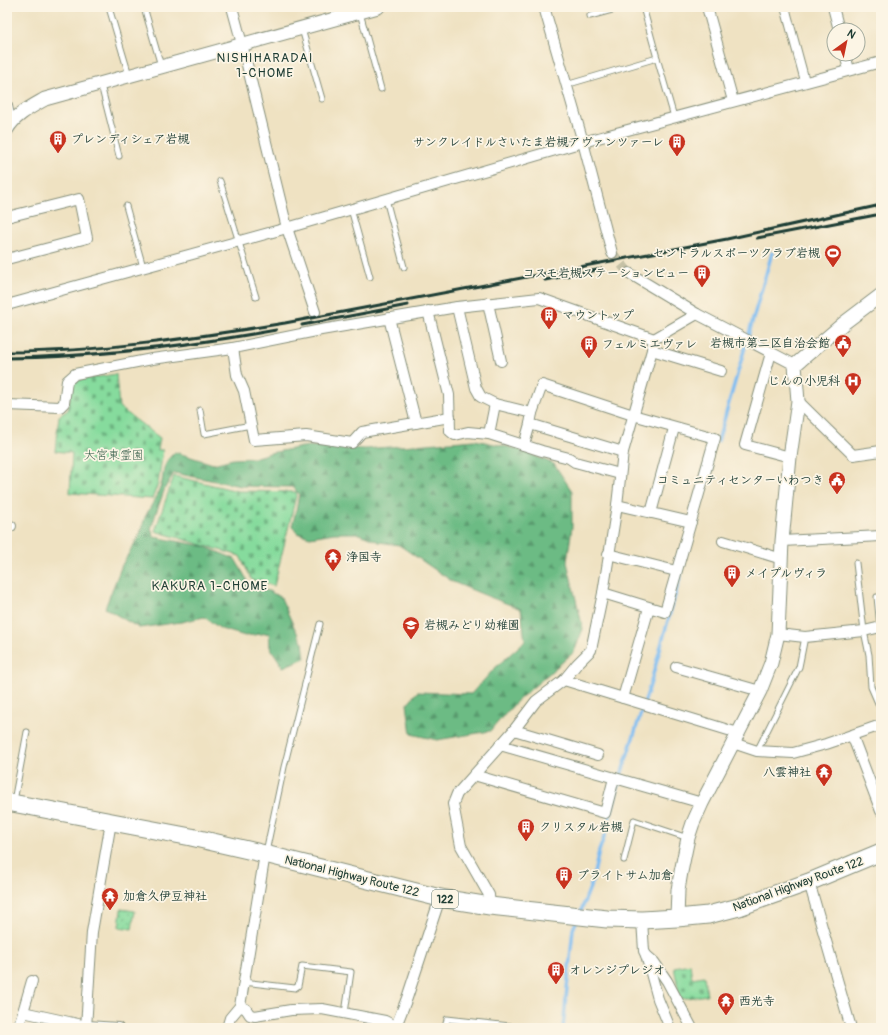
<svg xmlns="http://www.w3.org/2000/svg" width="888" height="1035" viewBox="0 0 888 1035" font-family="Pangolin,'Klee One',sans-serif">
  <style>
    .forest { fill: url(#forest-firs); stroke: #467c5c }
    .cemetery { fill: url(#cemetery-stones); stroke: #528c68 }
    .park { fill: url(#park-dots); stroke: #528c68 }
    .lines { fill: none; stroke-linecap: round; stroke-linejoin: round }
    .stream { stroke: #7ebdf2; stroke-width: 3.5 }
    .minor-tunnel { stroke: #c5c1a6; stroke-width: 10; stroke-dasharray: 10 5; stroke-linecap: butt }
    .service-casing { stroke: #87907b; stroke-width: 7 }
    .pedestrian-casing { stroke: #87907b; stroke-width: 10 }
    .minor-casing { stroke: #87907b; stroke-width: 12 }
    .tertiary-casing { stroke: #87907b; stroke-width: 15 }
    .trunk-casing { stroke: #87907b; stroke-width: 19 }
    .service { stroke: #fff; stroke-width: 5 }
    .pedestrian { stroke: #fff; stroke-width: 8 }
    .minor { stroke: #fff; stroke-width: 10 }
    .tertiary { stroke: #fff; stroke-width: 13 }
    .trunk { stroke: #fff; stroke-width: 17 }
    .rail { stroke: #1f3d34; stroke-width: 3 }
    .labels { text-anchor: middle; stroke-width: 3.5; stroke-linejoin: round; paint-order: stroke }
    .shield { fill: #fcf5e5; stroke: #617469; stroke-width: 1 }
    .shield-label { font-size: 11px; font-weight: bold; fill: #1f3d34 }
    .poi-label { font-size: 12px; font-weight: bold; fill: #1f3d34; stroke: #fcf5e5; text-anchor: start }
    .park-label { font-size: 12px; fill: #345d49; stroke: #fcf5e5 }
    .street-label { font-size: 12px; fill: #1f3d34; stroke: #fcf5e5 }
    .neighbourhood-label { font-size: 13px; letter-spacing: 1px; fill: #1f3d34; stroke: #fcf5e5 }
  </style>
  <defs>
    <pattern id="forest-firs" width="22" height="20" patternUnits="userSpaceOnUse"><rect width="22" height="20" fill="#6cbb84"/><path d="M5 1l3.5 6h-7zM16 11l3.5 6h-7z" fill="#58996d"/></pattern>
    <pattern id="cemetery-stones" width="16" height="16" patternUnits="userSpaceOnUse"><rect width="16" height="16" fill="#86db9d"/><path d="M2 7V4a2 2 0 0 1 4 0v3zM10 15v-3a2 2 0 0 1 4 0v3z" fill="#6db381"/></pattern>
    <pattern id="park-dots" width="8" height="8" patternUnits="userSpaceOnUse"><rect width="8" height="8" fill="#86db9d"/><path d="M2 2h.1M6 6h.1" fill="none" stroke="#6db381" stroke-width="1.8" stroke-linecap="round"/></pattern>
  </defs>
  <rect width="100%" height="100%" fill="#fcf5e5"/>
  <filter id="ink" filterUnits="userSpaceOnUse"><feTurbulence type="fractalNoise" baseFrequency=".025" numOctaves="2"/><feDisplacementMap in="SourceGraphic" scale="8" xChannelSelector="R" yChannelSelector="G"/><feConvolveMatrix kernelMatrix="1 2 1 2 8 2 1 2 1" color-interpolation-filters="sRGB"/></filter>
  <filter id="wash" filterUnits="userSpaceOnUse"><feTurbulence type="fractalNoise" baseFrequency=".012" numOctaves="4" result="noise"/><feDisplacementMap in="SourceGraphic" scale="16" xChannelSelector="R" yChannelSelector="G"/><feGaussianBlur stdDeviation="0.9" result="paint"/><feColorMatrix in="noise" values="0 0 0 0 0 0 0 0 0 0 0 0 0 0 0 0 0 1.4 0 .05"/><feComposite in="paint" operator="in"/></filter>
  <g filter="url(#wash)">
    <rect width="100%" height="100%" fill="#efe2c2"/>
    <path class="forest" d="M475,440L518,449L554,464L572,491V527L567,562L583,629L574,652L517,701L490,731L437,740L411,734L407,704L417,692L471,694L496,667L525,641L521,609L487,596L453,582L399,545L379,542L357,533H334L310,537L297,533L292,526L296,511L299,494L293,487L241,486L174,473L165,488L156,513L151,529L154,537L203,546L235,559L246,578L249,588L269,591L281,598L295,629L303,643L305,658L283,667L270,647L269,633L245,636L221,629L204,617L181,622L139,628L105,608L122,565L140,534L145,517L156,497L162,482L164,468L168,459L175,452L213,464L233,459L253,458L270,453L308,446L365,449Z"/>
    <g class="cemetery">
      <path d="M116,374L119,407L160,438L158,450H163L158,484L152,499L70,493L72,453L55,451L59,416L68,410L73,381Z"/>
      <path d="M174,476L238,491L297,492L274,586L252,580L240,556L155,531Z"/>
      <path d="M690,964L692,978L704,976L707,995L680,999L674,967Z"/>
    </g>
    <path class="park" d="M121,909L135,911L132,929L119,927Z"/>
    <g class="lines">
      <g class="stream">
        <path d="M718,441L772,253"/>
        <path d="M581,911L592,882L599,851L606,832L621,775L650,685L681,574"/>
        <path d="M563,1028L573,929L577,920"/>
      </g>
    </g>
  </g>
  <g filter="url(#ink)">
    <g class="lines">
      <path class="minor-tunnel" d="M612,253L629,273"/>
      <g class="service-casing">
        <g id="service">
          <path d="M144,7L161,66"/>
          <path d="M643,7L657,58"/>
          <path d="M110,11L129,75"/>
          <path d="M360,13L381,89"/>
          <path d="M590,16L623,7"/>
          <path d="M302,29L322,99"/>
          <path d="M101,85L119,156"/>
          <path d="M566,85L657,58L674,117"/>
          <path d="M220,181L256,297"/>
          <path d="M386,199L404,267"/>
          <path d="M126,206L143,267"/>
          <path d="M351,209L370,277"/>
          <path d="M200,410L204,434L251,425"/>
          <path d="M856,563L864,631L869,655L871,687L881,710"/>
          <path d="M877,597L880,627"/>
          <path d="M757,751L799,667L805,637"/>
          <path d="M14,801L27,732"/>
          <path d="M266,852L284,767L320,624"/>
          <path d="M624,860L634,820L688,838"/>
          <path d="M243,982L295,988L298,986L302,966L351,972L345,1013"/>
          <path d="M445,1028L447,1019L510,1026V1028"/>
        </g>
      </g>
      <g class="pedestrian-casing">
        <path id="pedestrian" d="M785,7L805,81"/>
      </g>
      <g class="minor-casing">
        <g id="minor">
          <path d="M232,7L242,44L287,228L315,312"/>
          <path d="M544,7L583,142L612,253"/>
          <path d="M707,7L733,101"/>
          <path d="M833,7L839,30"/>
          <path d="M845,54L849,70"/>
          <path d="M7,106L9,115"/>
          <path d="M7,217L79,199L87,238L7,259"/>
          <path d="M629,273L697,314L795,365"/>
          <path d="M488,303L501,361"/>
          <path d="M7,305L287,228L583,142L881,62"/>
          <path d="M457,307L476,388L481,397L495,404L532,413"/>
          <path d="M428,311L449,395L450,431L455,435L468,432L489,434L495,404"/>
          <path d="M389,318L416,423"/>
          <path d="M233,348L237,375L244,391L254,440L306,436L352,443L362,432L450,417"/>
          <path d="M652,350L721,371"/>
          <path d="M771,353L745,445L790,457"/>
          <path d="M798,401L853,455L881,451"/>
          <path d="M7,405L60,407L64,403L67,381L75,374L152,359L233,348L321,330L457,307L539,298L654,339"/>
          <path d="M489,434L542,451L569,458L575,462L620,474"/>
          <path d="M524,445L530,424"/>
          <path d="M617,505L691,522"/>
          <path d="M651,513L674,428"/>
          <path d="M7,525L11,526"/>
          <path d="M723,541L782,559"/>
          <path d="M782,541L881,536"/>
          <path d="M608,554L676,571"/>
          <path d="M603,593L665,612L715,438L633,415L542,385L532,413L530,424L623,452"/>
          <path d="M778,634L805,637L864,631L881,627"/>
          <path d="M676,667L760,691"/>
          <path d="M564,680L738,733"/>
          <path d="M623,698L649,608"/>
          <path d="M514,730L598,755"/>
          <path d="M852,735L881,811"/>
          <path d="M733,743L757,751L793,753L826,744L881,725"/>
          <path d="M500,745L702,803"/>
          <path d="M474,775L605,813L614,778"/>
          <path d="M809,882L851,1028"/>
          <path d="M490,906L489,895L461,846L453,804L457,794L514,730L536,701L564,680L577,664L591,650L603,593L617,505L623,452L652,350L654,339L697,314"/>
          <path d="M642,920L644,951L646,955L654,962L667,981L692,1028"/>
          <path d="M646,955L658,999L670,1028"/>
          <path d="M240,1006L246,1009L250,1015L255,1016L291,1010L322,1009L385,1021L399,1028"/>
          <path d="M23,1012L32,981"/>
          <path d="M396,1026L407,998L440,898"/>
          <path d="M18,1028L23,1012L87,1026L118,1028"/>
          <path d="M86,1028L92,932L111,822"/>
          <path d="M227,1028L230,1018L240,1006L265,854"/>
        </g>
      </g>
      <g class="tertiary-casing">
        <g id="tertiary">
          <path d="M7,129C15,115 31,107 45,99L378,7"/>
          <path d="M677,918L678,890L681,872L688,838L693,823L702,803L760,691L771,663L778,634L782,541L790,457L798,401L795,365L844,323L881,295"/>
        </g>
      </g>
      <g class="trunk-casing">
        <path id="trunk" d="M7,802L191,837L265,854L440,898L490,906L607,919L642,920L677,918L708,915L739,907L809,882L881,852"/>
      </g>
      <use href="#service" class="service"/>
      <use href="#pedestrian" class="pedestrian"/>
      <use href="#minor" class="minor"/>
      <use href="#tertiary" class="tertiary"/>
      <use href="#trunk" class="trunk"/>
      <g class="rail">
        <path d="M757,238L881,214"/>
        <path d="M545,280L602,269"/>
        <path d="M302,325L408,305"/>
        <path d="M7,352C100,352 193,338 285,323L727,239L881,205"/>
        <path d="M7,358C98,357 187,346 276,330"/>
      </g>
    </g>
  </g>
  <defs>
    <g id="building-pin" transform="scale(0.9)"><path d="M0 17L-7.5 6A9.5 9.5 0 1 1 7.5 6Z" fill="#c8321e" stroke="#fcf5e5"/><path d="M-4-6H4V6H1V3H-1V6H-4ZM-2.5-4.3h1.7v1.8h-1.7ZM.8-4.3h1.7v1.8H.8ZM-2.5-1h1.7V.8h-1.7ZM.8-1h1.7V.8H.8Z" fill="#fff"/></g>
    <g id="stadium-pin" transform="scale(0.9)"><path d="M0 17L-7.5 6A9.5 9.5 0 1 1 7.5 6Z" fill="#c8321e" stroke="#fcf5e5"/><path d="M0-5a6.5 5 0 1 0 0 10a6.5 5 0 1 0 0-10ZM-3.5-1.8h7v3.6h-7Z" fill="#fff"/></g>
    <g id="civic-pin" transform="scale(0.9)"><path d="M0 17L-7.5 6A9.5 9.5 0 1 1 7.5 6Z" fill="#c8321e" stroke="#fcf5e5"/><path d="M-.6-6.5H3V-4.5H.6V-3L4-1V1h2V6H-6V1h2V-1L-.6-3ZM-1.2 2.5V6h2.4V2.5Z" fill="#fff"/></g>
    <g id="hospital-pin" transform="scale(0.9)"><path d="M0 17L-7.5 6A9.5 9.5 0 1 1 7.5 6Z" fill="#c8321e" stroke="#fcf5e5"/><path d="M-5-5h3v3.5h4V-5h3V5h-3V1.5h-4V5h-3Z" fill="#fff"/></g>
    <g id="temple-pin" transform="scale(0.9)"><path d="M0 17L-7.5 6A9.5 9.5 0 1 1 7.5 6Z" fill="#c8321e" stroke="#fcf5e5"/><path d="M0-6L5-2H3V0L6.5 2.5H4V6H1.5V3h-3V6H-4V2.5H-6.5L-3 0V-2H-5Z" fill="#fff"/></g>
    <g id="school-pin" transform="scale(0.9)"><path d="M0 17L-7.5 6A9.5 9.5 0 1 1 7.5 6Z" fill="#c8321e" stroke="#fcf5e5"/><path d="M0-5L7-2L0 1L-7-2ZM-4 1L0 2.5L4 1V4Q0 6-4 4Z" fill="#fff"/></g>
  </defs>
  <g fill-rule="evenodd">
    <use href="#building-pin" x="58" y="139"/>
    <use href="#building-pin" x="677" y="142"/>
    <use href="#stadium-pin" x="833" y="253"/>
    <use href="#building-pin" x="702" y="273"/>
    <use href="#building-pin" x="549" y="315"/>
    <use href="#civic-pin" x="843" y="343"/>
    <use href="#building-pin" x="589" y="344"/>
    <use href="#hospital-pin" x="853" y="381"/>
    <use href="#civic-pin" x="837" y="480"/>
    <use href="#temple-pin" x="333" y="557"/>
    <use href="#building-pin" x="732" y="573"/>
    <use href="#school-pin" x="411" y="625"/>
    <use href="#temple-pin" x="824" y="772"/>
    <use href="#building-pin" x="526" y="827"/>
    <use href="#building-pin" x="564" y="875"/>
    <use href="#temple-pin" x="110" y="896"/>
    <use href="#building-pin" x="556" y="970"/>
    <use href="#temple-pin" x="726" y="1001"/>
  </g>
  <g class="labels">
    <rect class="shield" x="432" y="890" width="26" height="18" rx="3"/>
    <g class="shield-label">
      <text x="445" y="903">122</text>
    </g>
    <g class="poi-label">
      <text x="71" y="143">プレンディシェア岩槻</text>
      <text x="664" y="146" text-anchor="end">サンクレイドルさいたま岩槻アヴァンツァーレ</text>
      <text x="820" y="257" text-anchor="end">セントラルスポーツクラブ岩槻</text>
      <text x="689" y="277" text-anchor="end">コスモ岩槻ステーションビュー</text>
      <text x="562" y="319">マウントップ</text>
      <text x="830" y="347" text-anchor="end">岩槻市第二区自治会館</text>
      <text x="602" y="348">フェルミエヴァレ</text>
      <text x="840" y="385" text-anchor="end">じんの小児科</text>
      <text x="824" y="484" text-anchor="end">コミュニティセンターいわつき</text>
      <text x="346" y="561">浄国寺</text>
      <text x="745" y="577">メイプルヴィラ</text>
      <text x="424" y="629">岩槻みどり幼稚園</text>
      <text x="811" y="776" text-anchor="end">八雲神社</text>
      <text x="539" y="831">クリスタル岩槻</text>
      <text x="577" y="879">ブライトサム加倉</text>
      <text x="123" y="900">加倉久伊豆神社</text>
      <text x="569" y="974">オレンジプレジオ</text>
      <text x="739" y="1005">西光寺</text>
    </g>
    <g class="park-label">
      <text x="114" y="459">大宮東霊園</text>
    </g>
    <g class="street-label">
      <text transform="translate(352 876) rotate(14)" y="4">National Highway Route 122</text>
      <text transform="translate(798 884) rotate(-20)" y="4">National Highway Route 122</text>
    </g>
    <g class="neighbourhood-label">
      <text x="265" y="62">NISHIHARADAI<tspan x="265" dy="15">1-CHOME</tspan></text>
      <text x="210" y="590">KAKURA 1-CHOME</text>
    </g>
  </g>
  <rect width="888" height="1035" fill="none" stroke="#fcf5e5" stroke-width="24"/>
  <g transform="translate(846 42) rotate(33)"><circle r="19" fill="#fcf5e5" stroke="#a4ab9e"/>
  <path d="M0-3L7 15L0 10L-7 15Z" fill="#c8321e"/>
  <text y="-6" font-size="11" font-weight="bold" text-anchor="middle" fill="#1f3d34">N</text>
  </g>
</svg>
